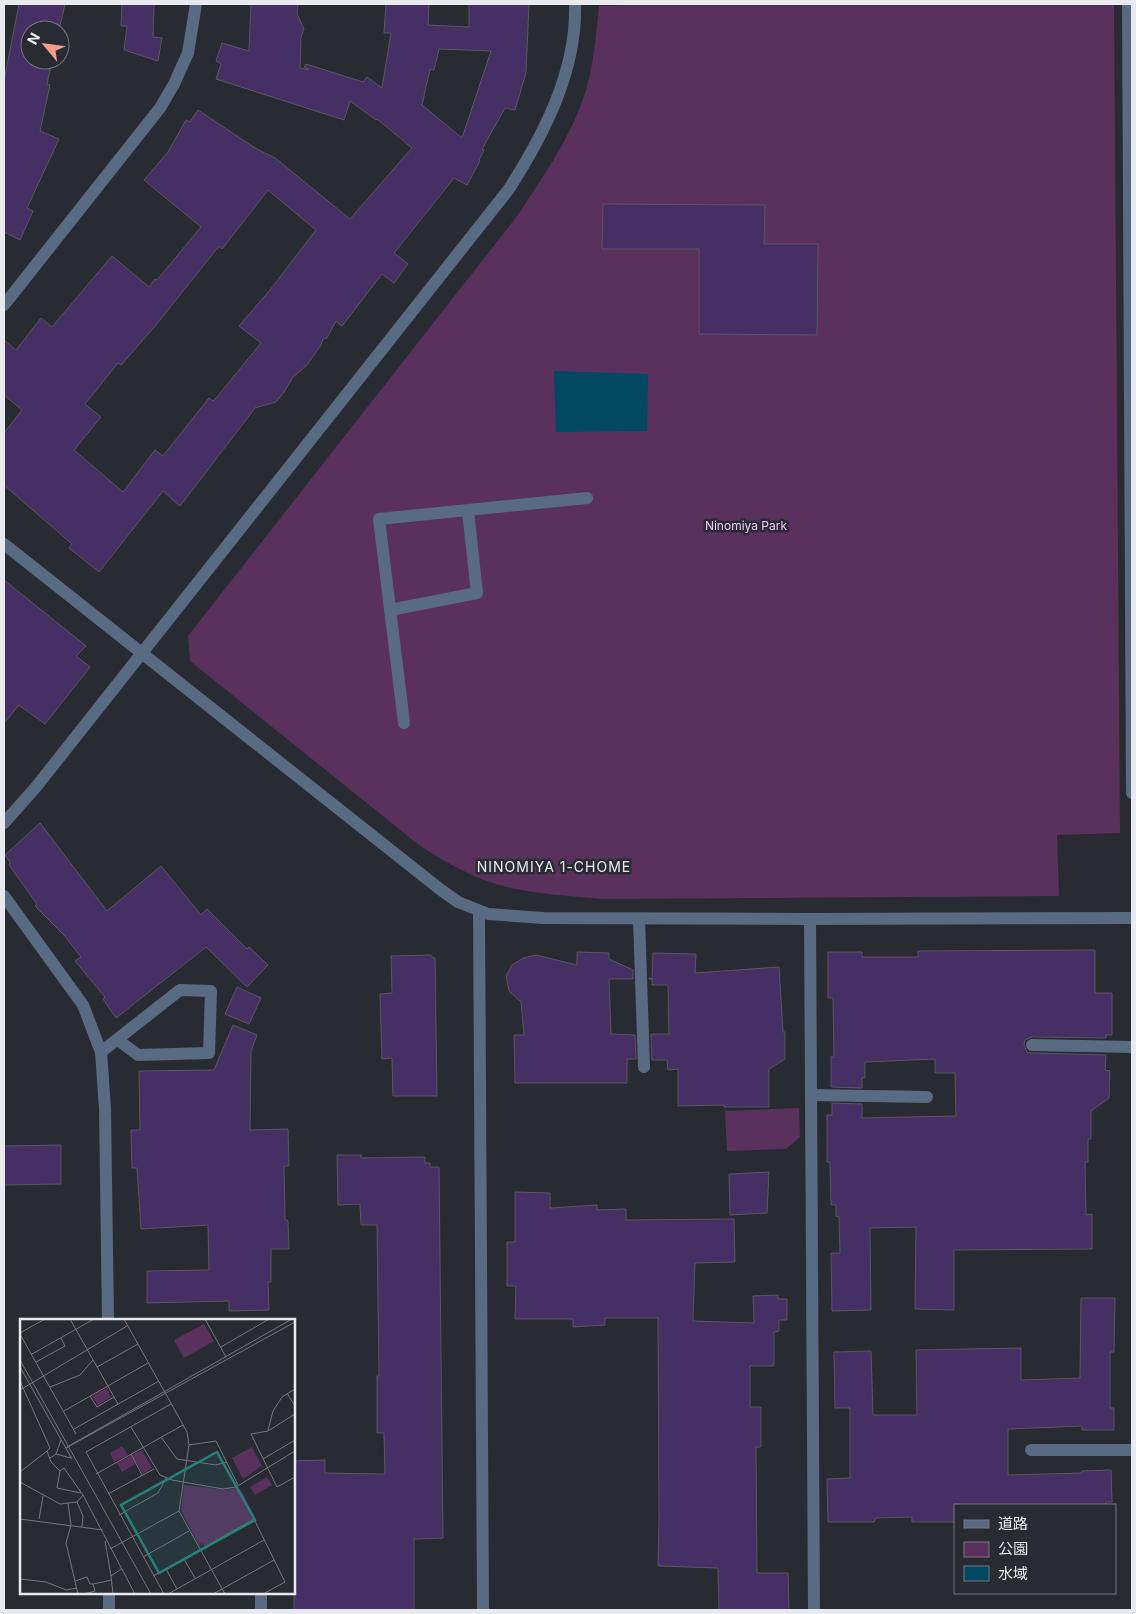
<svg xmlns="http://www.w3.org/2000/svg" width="1136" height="1614" viewBox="0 0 1136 1614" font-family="Inter,'Noto Sans JP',sans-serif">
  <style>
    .green { fill: #5a315d }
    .water { fill: #014860 }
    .building { fill: #452f65; stroke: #5a5760; fill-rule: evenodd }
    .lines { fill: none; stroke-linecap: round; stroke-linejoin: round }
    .service { stroke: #596b82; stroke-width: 12 }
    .minor { stroke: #596b82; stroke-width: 12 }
    .tertiary { stroke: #596b82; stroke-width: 12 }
    .labels { text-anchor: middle; stroke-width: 5; stroke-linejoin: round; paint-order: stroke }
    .park-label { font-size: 12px; fill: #f9c2fc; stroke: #292b33 }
    .neighbourhood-label { font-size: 14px; letter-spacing: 1px; fill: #e9eaf0; stroke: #292b33 }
    .inset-road { fill: none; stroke: #76777f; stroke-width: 1 }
    .view { fill: #25827b; fill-opacity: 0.15; stroke: #25827b; stroke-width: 2.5 }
    .inset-edge { fill: none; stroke: #e9eaf0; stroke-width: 2.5 }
  </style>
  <rect width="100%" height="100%" fill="#292b33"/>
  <g class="green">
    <path d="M659,4H1114L1120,833L1057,835L1059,896L602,899C564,895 523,894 487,881C462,872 441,859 419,845L190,661L188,636L518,215C544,175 572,136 586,90C594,63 596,34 599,6Z"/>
    <path d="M799,1108L800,1137L786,1149L727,1151L725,1111Z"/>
  </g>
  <path class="water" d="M554,371L648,374L647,431L556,432Z"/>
  <g class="building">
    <path d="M19,4H65L59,30H30V60H52L47,84L50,85L40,131L59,139L27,208L33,211L20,240L4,232V81Z"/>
    <path d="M122,4H154L153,37L162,38L158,61L124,50L127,26H121Z"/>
    <path d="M251,4H298L297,14L304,29L301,37L300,68L309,70L304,67L306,64L363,82L367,77L382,88L391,33H384L386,4H429L428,25L469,27V4H529L526,73L515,110L505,108L482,149L484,150L479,160L480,161L467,185L454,178L394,253L408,264L394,283L382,274L342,326L336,321L327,338L323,339L321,345L307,365L293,377L284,392L276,402L255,408L180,506L163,491L99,572L69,548L72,544L4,485V433L22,410L4,395V340L16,350L41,318L52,327L112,256L149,287L155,279L157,280L201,227L144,180L168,152L186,120L190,122L198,110L255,148L275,158L350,219L412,148L377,119L376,120L350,101L344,120L216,79L221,64L216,61L222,43L249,51ZM439,49L491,51L462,138L422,105L430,69L434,70ZM268,190L316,230L270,290L239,326L261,343L217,397L213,401L209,398L163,456L155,450L123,492L74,450L101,417L85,404L118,363L121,365L156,325L219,246L222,249Z"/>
    <path d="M603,204L765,205L764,244H818L817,335L699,334V249H602Z"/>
    <path d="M4,580L86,646L76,656L90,667L45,724L19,705L4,723Z"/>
    <path d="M40,823L107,911L161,866L201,915L207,909L247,949L249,947L268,965L247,987L206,947L116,1018L103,999L105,997L75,961L81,957L64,935L35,906L37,904L9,865L10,862L5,855Z"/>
    <path d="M1095,950V993H1112V1035H1106V1038L1032,1037L1025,1040L1024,1045L1027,1052L1032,1053L1106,1055L1105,1070L1110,1071L1109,1098L1091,1111V1139H1088V1162H1085L1086,1215L1092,1214V1249L954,1250V1310L915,1309L916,1227L870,1228L871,1310L832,1311L831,1253H840L839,1217L836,1216V1205H831L830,1162H827V1115H832V1103L862,1104V1118L956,1116L955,1073H935V1059L865,1062V1078H862V1088L831,1087V1056L834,1058L833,998H828V952H862V957H918V951Z"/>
    <path d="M577,952L609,953V959L633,970V979H609L611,1034L635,1035L636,1059H627V1083H515L514,1035H524L521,1002L509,991L506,976L512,965L523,958L536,955L577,965Z"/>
    <path d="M653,953L696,954L695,973L779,967L783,1032H785V1059L769,1069V1107H724V1105L678,1106V1069L668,1070L667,1060H652L651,1034H669L668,985H652V979H649V978L652,979Z"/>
    <path d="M431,955L432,957L435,958L437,1096H393L392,1058L382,1059L380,994L392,993L391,956Z"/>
    <path d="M237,987L261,998L249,1024L225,1014Z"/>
    <path d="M233,1025L257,1035L251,1051L250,1130L288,1129L289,1166H284L285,1219L288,1221L289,1249H271V1282H268L269,1310L229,1311V1301L147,1303V1271L209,1270L208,1225L141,1229L137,1168H132L131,1130H140L139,1071L214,1070Z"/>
    <path d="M61,1145V1184L4,1185V1146Z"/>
    <path d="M337,1155H361V1158L425,1157V1163H430V1167H439L443,1538L414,1539V1610H294V1461L325,1460V1473L385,1474L384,1433H377V1376H379L377,1225H361L360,1204L338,1205Z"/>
    <path d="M769,1172L767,1213L730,1215L729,1174Z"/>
    <path d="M515,1192L550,1193V1208L597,1205V1210L626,1209V1220L734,1219L735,1262L695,1263L693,1321L754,1323L753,1296L778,1295V1299H787V1320H779V1331L774,1332V1366H750V1407H761V1447H756L757,1573H788L789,1610H719L718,1568L658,1566L659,1517L658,1318H605V1325L573,1327V1319H515L516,1286H507V1242H515Z"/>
    <path d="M1081,1298H1115L1114,1352H1110V1408H1114V1430H1082V1426L1008,1429V1475L1082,1473V1471L1111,1470L1112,1502H1106V1505H955V1522H912V1517L876,1518L874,1522H828L827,1479L850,1478V1408H835L834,1352L871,1351L873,1415H917L916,1350L1021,1348V1380L1080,1378Z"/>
  </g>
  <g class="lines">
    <g class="service">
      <path d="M390,610L477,593L468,511"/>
      <path d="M404,723L379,519L587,498"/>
      <path d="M101,1052L180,990L211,991L209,1053L138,1055L118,1040"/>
    </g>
    <g class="minor">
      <path d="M1132,5L1128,4L1132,793"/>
      <path d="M4,305L160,108L174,84L188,53L196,4"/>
      <path d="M4,896L83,1005L101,1052L105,1108L108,1320"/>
      <path d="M639,919L644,1067"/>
      <path d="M810,919L814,1610"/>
      <path d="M1032,1045L1132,1047"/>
      <path d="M811,1095L927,1097"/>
      <path d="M1031,1450H1132"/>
      <path d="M261,1593V1610"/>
      <path d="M109,1610V1593"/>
    </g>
    <g class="tertiary">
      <path d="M4,544L441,890L458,902L488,914L543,918L810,919L1132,918"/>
      <path d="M4,823L36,787L509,189C544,134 577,71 575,4"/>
      <path d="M479,911L483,1610"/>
    </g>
  </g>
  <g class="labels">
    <g class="park-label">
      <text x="746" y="530">Ninomiya Park</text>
    </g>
    <g class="neighbourhood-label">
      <text x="554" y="872">NINOMIYA 1-CHOME</text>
    </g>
  </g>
  <g transform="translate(20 1319)">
    <rect width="275" height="275" fill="#292b33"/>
    <path d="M184,5L194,22L164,39L154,21ZM87,69L91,78L78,86L72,77ZM102,127L108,136L94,143L90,134ZM232,128L242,147L223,160L212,139ZM122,131L132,149L123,155L112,136ZM111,137L115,145L102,153L97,144ZM247,158L252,166L235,176L230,168ZM164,166L206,171L217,169L221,171L235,199L185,227L182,224L179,226L161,191Z" fill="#5a315d"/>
    <path class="inset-road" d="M50,0L98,85M104,0L167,113L169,126L159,192L205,275M185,0L206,38M0,14L25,0M0,15L56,115M201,28L249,0M12,35L74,0M0,41L131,275M16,43L45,27L41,19M0,48L52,140M77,48L118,25M0,62L30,129L27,132L31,143L40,152L44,149L63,176L115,275M30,68L60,56L73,41M0,71L107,7M267,74L275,87M70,77L77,88L94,78M44,92L128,44M275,95L248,112L231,115L257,168L275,158M111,108L140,156L152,161L203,170L216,168L275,132M54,110L139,62M248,111L253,92L262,78L275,70M141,118L157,140L196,146L207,143M169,126L196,122L218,166M47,128L272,0M46,129L275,3M36,135L51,139M111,135L122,156M30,139L36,135L41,121M243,140L275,121M40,152L37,169L61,174M0,153L27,132M76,155L163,106M0,163L40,185L57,183L63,176M88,175L134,150M57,183L63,197L62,208M48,184L51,206L46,224L58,275M99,196L138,174L146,159M0,200L83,211M19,200L23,177M85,222L91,257M90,230L159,192M123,238L169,212M164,240L175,259M146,250L157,270M133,257L234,200L265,263L243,275M0,260L26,263L46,271L57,269M55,262L67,258L70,265H73M64,275L75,272L73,265L92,261M93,275L91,257L101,250M144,275L66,133L151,85M148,275L244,221M193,275L254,241"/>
    <path class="view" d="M197,133L235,201L139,254L101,186Z"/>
    <rect width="275" height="275" class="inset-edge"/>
  </g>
  <rect width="1136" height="1614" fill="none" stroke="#e9eaf0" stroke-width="10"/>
  <rect x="954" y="1504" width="162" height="90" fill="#292b33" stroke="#76777f"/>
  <rect x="964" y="1520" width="25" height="8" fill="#596b82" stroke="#76777f"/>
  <text x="998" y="1529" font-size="15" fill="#e9eaf0">道路</text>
  <rect x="964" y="1542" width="25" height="15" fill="#5a315d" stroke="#76777f"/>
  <text x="998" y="1554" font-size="15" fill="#e9eaf0">公園</text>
  <rect x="964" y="1566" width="25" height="15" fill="#014860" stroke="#76777f"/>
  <text x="998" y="1579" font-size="15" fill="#e9eaf0">水域</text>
  <g transform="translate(45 45) rotate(299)"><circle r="24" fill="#292b33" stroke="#76777f"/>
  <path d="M0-4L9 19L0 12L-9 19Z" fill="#f49e87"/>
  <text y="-8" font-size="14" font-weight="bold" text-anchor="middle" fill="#e9eaf0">N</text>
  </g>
</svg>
